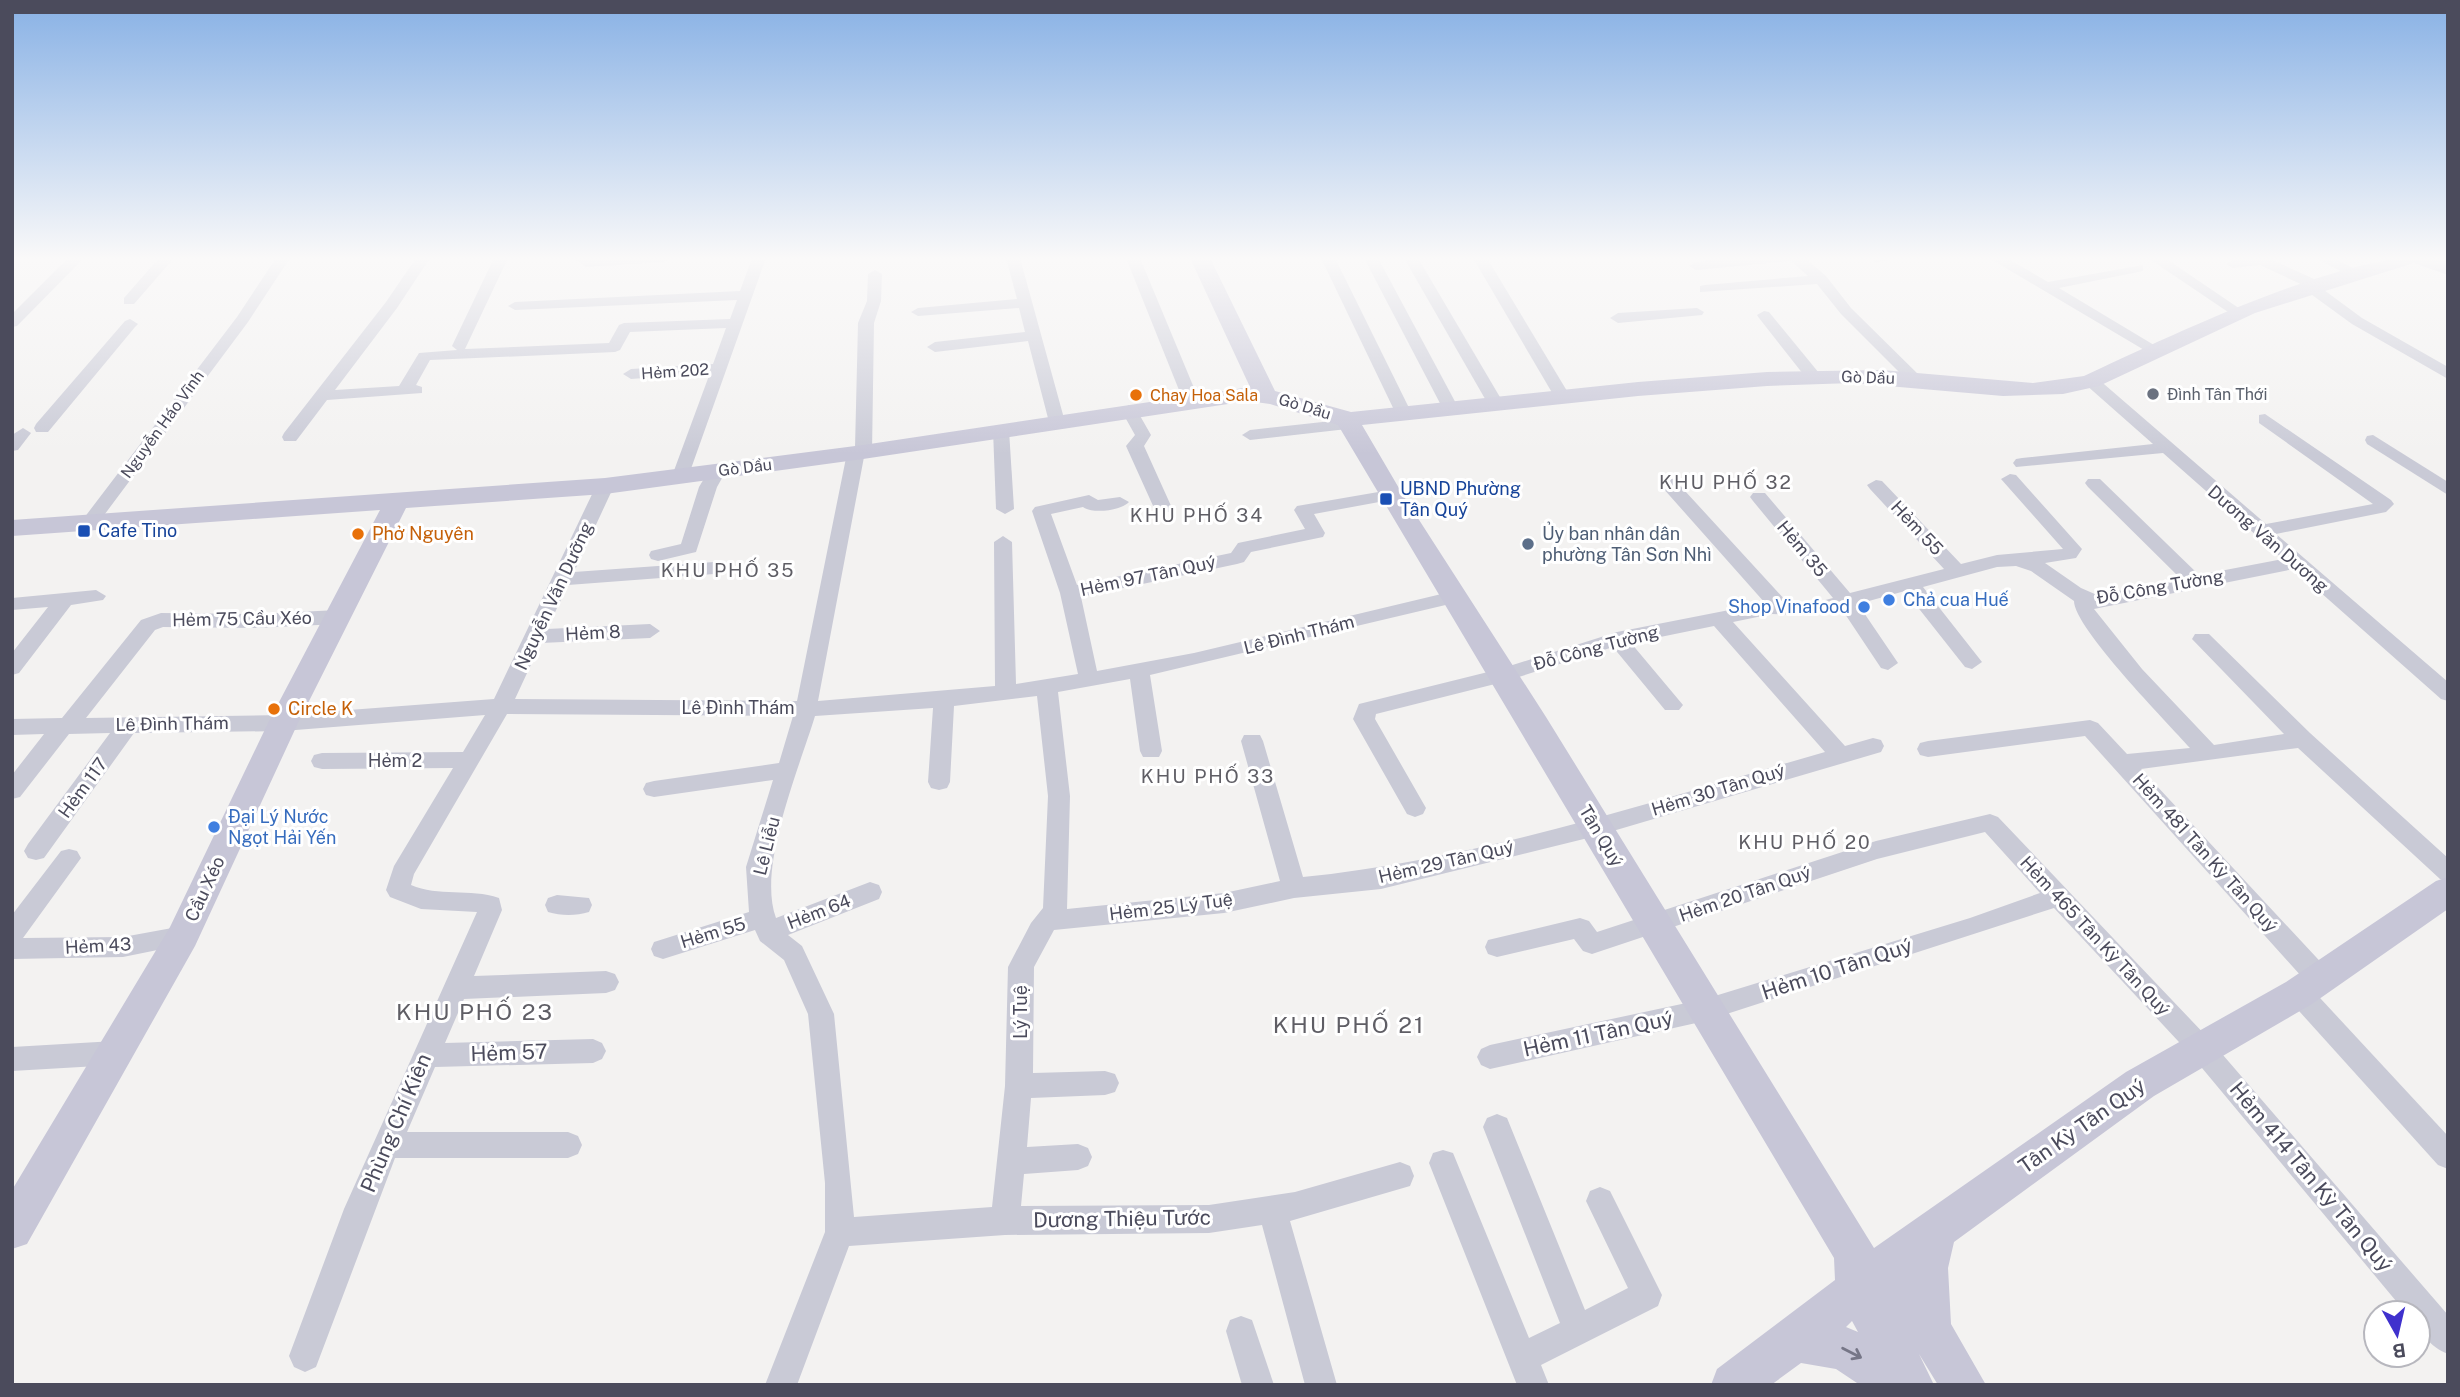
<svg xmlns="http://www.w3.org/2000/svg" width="2460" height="1397" viewBox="0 0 2460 1397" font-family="'Public Sans',sans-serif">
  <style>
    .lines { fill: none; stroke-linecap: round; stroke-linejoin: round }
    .street { fill: #c9cad6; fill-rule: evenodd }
    .secondary { fill: #c7c6d7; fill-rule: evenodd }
    .oneway { stroke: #767687 }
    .worship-dot { fill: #6b7280; stroke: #fff; stroke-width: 2.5 }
    .food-dot { fill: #e8710a; stroke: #fff; stroke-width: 2.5 }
    .transit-dot { fill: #1a4fb4; stroke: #fff; stroke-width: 2.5 }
    .service-dot { fill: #5c6f8a; stroke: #fff; stroke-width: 2.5 }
    .shop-dot { fill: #3f7fe0; stroke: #fff; stroke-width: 2.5 }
    .labels { text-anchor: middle; stroke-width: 6; stroke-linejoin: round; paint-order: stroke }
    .far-street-label { font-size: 16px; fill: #4b4b5c; stroke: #fff }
    .far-worship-label { font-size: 16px; fill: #5b616d; stroke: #fff; text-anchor: start }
    .far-food-label { font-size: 16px; fill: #c56008; stroke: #fff; text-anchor: start }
    .transit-label { font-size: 18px; fill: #164399; stroke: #fff; text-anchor: start }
    .street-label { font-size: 18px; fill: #4b4b5c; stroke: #fff }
    .food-label { font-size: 18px; fill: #c56008; stroke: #fff; text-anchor: start }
    .service-label { font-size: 18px; fill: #4e5e75; stroke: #fff; text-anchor: start }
    .shop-label { font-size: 18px; fill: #366cbe; stroke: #fff; text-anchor: start }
    .neighbourhood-label { font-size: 19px; letter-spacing: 2px; fill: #5f5e65; stroke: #fff }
    .near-street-label { font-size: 21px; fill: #4b4b5c; stroke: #fff }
    .near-neighbourhood-label { font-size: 23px; letter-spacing: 2px; fill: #5f5e65; stroke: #fff }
  </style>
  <rect width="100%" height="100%" fill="#f3f2f1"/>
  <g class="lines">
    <g class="street">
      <path d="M68,258H84L17,326L12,327V314Z"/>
      <path d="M159,258H174L134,304H124V298Z"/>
      <path d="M276,258H290L248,322L96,526H84L81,522L84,518L237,317Z"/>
      <path d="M416,258H430L397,308L335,390L399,386L419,353L457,350L452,346L494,258H508L465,349L609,343L619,325L624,323L730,319L737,300L515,310L508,306L515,302L740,291L752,258H766L687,480H675L672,476L710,373L631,379L623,374L631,369L713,364L726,328L630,332L620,350L615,352L430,360L416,385L422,387V393L327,400L296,441H284L282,437L284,433L386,302Z"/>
      <path d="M573,258H671L664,262L586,267Z"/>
      <path d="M1006,258H1020L1065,422L1063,426L1057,427L1049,422L1028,341L935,352L927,347L935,342L1025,332L1019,308L918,316L911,312L918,308L1017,299Z"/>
      <path d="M1126,258H1140L1199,400L1197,403L1191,405L1183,400Z"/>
      <path d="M1321,258H1335L1412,414L1410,418L1404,419L1396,414Z"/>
      <path d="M1364,258H1378L1459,409L1457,412L1451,414L1443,409Z"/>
      <path d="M1404,258H1418L1504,404L1502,407L1496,409L1488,404Z"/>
      <path d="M1473,258H1487L1570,396L1568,399L1562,401L1554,396Z"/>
      <path d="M1734,258H1805L1826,276L1851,308L1923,379L1921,382H1909L1841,314L1817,284L1700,292V286L1705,285L1808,276L1791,261L1696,270L1689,266L1696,262Z"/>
      <path d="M1873,258H1897L1874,263Z"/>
      <path d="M1989,258H2007L2048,282L2143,265V271L2059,288L2164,351L2156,356L2151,354Z"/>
      <path d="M2148,258H2165L2246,313L2244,316H2234Z"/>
      <path d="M2268,258L2325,284L2327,287L2324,290L2362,318L2448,367V379L2352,324L2308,292L2307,287L2260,265L2233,268L2226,264L2233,260Z"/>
      <path d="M2315,258H2334L2366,275L2354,278Z"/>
      <path d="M875,270L882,274L881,301L874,323L872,452L864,457L818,701L995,686L994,542L1003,536L1012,542L1016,684L1078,674L1060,593L1032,511L1035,507L1089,495L1098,500L1120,497L1129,502C1120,511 1092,514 1083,507L1051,514L1077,585L1231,553L1238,543L1305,529L1294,510L1297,506L1390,490L1399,495L1390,500L1314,514L1325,533L1323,537L1251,552L1244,562L1237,564L1081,597L1097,671L1194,653L1454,591L1464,597L1454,603L1150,675L1162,751L1159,757H1143L1140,751L1130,679L1058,692L1070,796L1067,909L1224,893L1280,881L1241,741L1244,735H1260L1263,741L1303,877C1480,859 1654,801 1825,752L1714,626L1631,643L1683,705L1679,710H1665L1613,647L1503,682L1376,714L1375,719L1426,808L1423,814L1415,817L1407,814L1353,719L1359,704L1500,669L1617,632L1765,603L1662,487L1659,483L1662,479H1674L1787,602L1814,603L1833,598L1753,501L1750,497L1753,493H1765L1850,593L1944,569L1870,489L1867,485L1876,480L1882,481L1961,564L1997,555L2063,549L2001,479L2010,474L2016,475L2082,549L2076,558L2045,563L2081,588L2097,595L2181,579L2088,487L2085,483L2088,479H2100L2199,575L2283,559L2163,453L2016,467L2013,463L2016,459L2022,458L2153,444L2085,384V378H2097L2266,524L2373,504L2259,423V415L2265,414L2391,500L2394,504L2386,512L2276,534L2448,682V701L2441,699L2294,569L2094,609L2142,669L2214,745L2284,734L2192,639L2195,634H2209L2310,733L2448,858V881L2440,879L2298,748L2141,769L2329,971L2333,979L2329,987L2320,990L2311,987L2085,736L1928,757L1920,755L1917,749L1920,743L1928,741L2090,720L2098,723L2127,754L2190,748C2168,723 2074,628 2074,601L2031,571L2016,566L1997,567L1923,587L1982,662L1972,669L1965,667L1905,591L1858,604L1898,663L1888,670L1881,668L1841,608L1814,615L1772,614L1733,622L1845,746L1873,738L1881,740L1884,746L1881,752L1596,836L1381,889L1294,898L1224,913L1054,930L1034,967L1033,1073L1105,1071L1115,1074L1119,1083L1115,1092L1105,1095L1031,1098L1027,1147L1078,1144L1088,1148L1092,1157L1088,1166L1078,1170L1024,1174L1021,1206L1209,1205L1295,1192L1400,1162L1410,1166L1414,1176L1410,1186L1290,1221L1337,1385H1305L1262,1225L1209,1233L1005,1235L849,1246L797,1385H765L825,1232V1183L808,1014L784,960L760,941L755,930L663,959L654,956L651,949L654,942L749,912L746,867L773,780L654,797L646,795L643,789L646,783L654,781L779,763L793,716L507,714L414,874L411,885C438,897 470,888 499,898L502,910L474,976L606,971L615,974L619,982L615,990L606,993L464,999L445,1043L593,1039L602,1043L606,1051L602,1059L593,1063L435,1067L407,1132H568L578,1136L582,1145L578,1154L568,1158H395L316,1367L305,1372L294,1367L289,1356L344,1209L477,912L421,909L390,897L386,890L394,866L453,768L322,769L314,767L311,761L314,755L322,753L463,752L485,715L283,731L134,733L44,858L36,860L28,858L24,851L28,844L110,733L69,734L20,797L12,799V775L44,734L12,735V719L62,718L141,620L161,613L257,614L338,610L348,617L338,624L257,628L163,627L155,630L86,718L283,715L494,699L596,486L605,481L614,486L574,572L714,562L723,568L714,574L568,585L547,629L650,624L660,631L650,638L541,643L515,699L797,701L847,453L855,448L858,323L867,301L868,274ZM1037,696L1048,796L1043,908L1031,923L1008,967L1005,1086L992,1207L854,1217L834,1014L802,946L788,935L879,899L882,892L879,885L870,882L776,918C757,867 799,769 815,716L933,708L928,782L931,788L939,790L947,788L950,782L954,706Z"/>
      <path d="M1697,308L1704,312L1702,315L1618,323L1610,318L1618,313Z"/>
      <path d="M1764,311L1769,312L1819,373V379H1807L1759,318L1757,315Z"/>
      <path d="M130,319L138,324L135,327L48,432H36L34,428L36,424L125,321Z"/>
      <path d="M1129,405L1135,407L1151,435L1144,446L1172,508L1169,512H1157L1154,508L1126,446L1135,435L1121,410Z"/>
      <path d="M1350,419L1356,420V428L1250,440L1242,435L1250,430Z"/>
      <path d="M1001,425L1009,430L1014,509L1005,514L996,509L993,430Z"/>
      <path d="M23,428L31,433L18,450L12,451V435Z"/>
      <path d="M2373,435L2448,482V495L2367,444L2365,440L2367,436Z"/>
      <path d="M717,466L726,471L717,487L696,552L658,561L651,559L649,555L651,551L681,544L699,487L711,467Z"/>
      <path d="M96,590L106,596L103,600L71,605L19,673L12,675V653L48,607L12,610V598Z"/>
      <path d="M1990,814L1998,817L2210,1040L2448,1315V1354C2430,1347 2418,1332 2418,1313H2406L2192,1056L2054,908L1705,1021L1490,1069L1481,1065L1477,1057L1481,1049L1490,1045L1705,999L1970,918L2040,893L1985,832L1877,859L1592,954L1583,951L1574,939L1497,957L1488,954L1485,947L1488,940L1580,918L1589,921L1597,932L1876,841Z"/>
      <path d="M69,849L77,851L81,858L23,938L123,937L183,926L192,929L195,936L192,943L123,957L12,959V915L61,851Z"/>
      <path d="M557,895L589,898L592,905L589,912C576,916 561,916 548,912L545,905L548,898Z"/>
      <path d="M2299,982L2308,985L2448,1136V1169L2438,1165L2290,1001L2286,993L2290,985Z"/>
      <path d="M115,1041L124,1045L128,1053L124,1061L115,1065L12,1071V1047Z"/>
      <path d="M1497,1114L1507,1118L1585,1310L1628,1288L1586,1201L1590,1191L1600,1187L1610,1191L1662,1295L1658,1306L1541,1365L1549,1385H1517L1429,1163L1433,1153L1443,1150L1453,1153L1529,1338L1560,1323L1483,1127L1487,1118Z"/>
      <path d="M1241,1316L1252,1320L1274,1385H1242L1226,1331L1230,1320Z"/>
    </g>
    <path class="secondary" d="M1190,258H1210L1275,391L1351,412L1638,382L1767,372L1882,370L2033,383L2084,376C2158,342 2374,235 2448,262V275L2414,263L2255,313L2099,386L2063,394L2003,396L1853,383L1767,386L1638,396L1362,425L1403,495L1546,717L1874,1248L2126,1072L2286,982L2436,881L2448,877V909L2312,1004L2154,1096L1954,1242L1948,1268L1951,1324L1986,1385H1938L1919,1354L1934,1385H1860L1836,1369L1801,1363L1771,1385H1711L1717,1369L1835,1280L1834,1258L1338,425L1270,404L1248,401L863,459L605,494L406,508L298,723L195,946L27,1244L12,1249V1190L170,927L268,723L380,510L12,536V520L605,478L863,445L1250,387ZM1852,1321L1858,1332L1846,1327Z"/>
  </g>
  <defs><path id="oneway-shaft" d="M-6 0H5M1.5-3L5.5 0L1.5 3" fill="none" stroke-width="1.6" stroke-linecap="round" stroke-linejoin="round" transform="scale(1.75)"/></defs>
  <use class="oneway" href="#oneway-shaft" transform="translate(1852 1353) rotate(27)"/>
  <linearGradient id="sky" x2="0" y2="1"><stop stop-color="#88b1e5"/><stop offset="0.57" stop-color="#faf9f9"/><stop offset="1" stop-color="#faf9f9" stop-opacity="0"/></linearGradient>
  <rect width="2460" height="454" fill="url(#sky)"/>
  <circle class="worship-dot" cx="2153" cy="394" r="7"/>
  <g class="food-dot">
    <circle cx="1136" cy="395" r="7"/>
    <circle cx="358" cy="534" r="7"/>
    <circle cx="274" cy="709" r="7"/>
  </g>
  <g class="transit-dot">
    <rect x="1379" y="492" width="14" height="14" rx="3.5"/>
    <rect x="77" y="524" width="14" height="14" rx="3.5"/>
  </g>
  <circle class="service-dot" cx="1528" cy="544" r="7"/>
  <g class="shop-dot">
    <circle cx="1889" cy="600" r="7"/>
    <circle cx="1864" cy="607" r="7"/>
    <circle cx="214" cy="827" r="7"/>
  </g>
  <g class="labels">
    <g class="far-street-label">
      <text transform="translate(675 371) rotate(-4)" y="6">Hẻm 202</text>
      <text transform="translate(1868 377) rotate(2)" y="6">Gò Dầu</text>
      <text transform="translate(1305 406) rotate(17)" y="6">Gò Dầu</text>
      <text transform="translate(162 424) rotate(-54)" y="6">Nguyễn Háo Vĩnh</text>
      <text transform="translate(745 467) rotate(-7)" y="6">Gò Dầu</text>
    </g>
    <g class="far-worship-label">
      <text x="2167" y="400">Đình Tân Thới</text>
    </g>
    <g class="far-food-label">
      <text x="1150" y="401">Chay Hoa Sala</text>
    </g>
    <g class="transit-label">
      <text x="1400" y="495">UBND Phường<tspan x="1400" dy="21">Tân Quý</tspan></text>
      <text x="98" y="537">Cafe Tino</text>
    </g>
    <g class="street-label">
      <text transform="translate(1917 528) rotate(47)" y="6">Hẻm 55</text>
      <text transform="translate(2268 539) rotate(41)" y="6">Dương Văn Dương</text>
      <text transform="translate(1802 549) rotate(50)" y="6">Hẻm 35</text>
      <text transform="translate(1148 576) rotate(-12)" y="6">Hẻm 97 Tân Quý</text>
      <text transform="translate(2160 587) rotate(-10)" y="6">Đỗ Công Tường</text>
      <text transform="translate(554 596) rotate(-65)" y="6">Nguyễn Văn Dưỡng</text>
      <text transform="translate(242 619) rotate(-1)" y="6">Hẻm 75 Cầu Xéo</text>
      <text transform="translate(593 633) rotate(-3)" y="6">Hẻm 8</text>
      <text transform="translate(1299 635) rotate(-14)" y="6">Lê Đình Thám</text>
      <text transform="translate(1596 648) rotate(-15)" y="6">Đỗ Công Tường</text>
      <text x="738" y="714">Lê Đình Thám</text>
      <text transform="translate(172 724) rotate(-1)" y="6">Lê Đình Thám</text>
      <text x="395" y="767">Hẻm 2</text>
      <text transform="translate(83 788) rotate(-54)" y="6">Hẻm 117</text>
      <text transform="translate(1718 790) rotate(-17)" y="6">Hẻm 30 Tân Quý</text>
      <text transform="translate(1601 836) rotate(59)" y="6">Tân Quý</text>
      <text transform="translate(767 846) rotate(-76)" y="6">Lê Liễu</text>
      <text transform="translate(2205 853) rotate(48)" y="6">Hẻm 481 Tân Kỳ Tân Quý</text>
      <text transform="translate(1446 862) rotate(-13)" y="6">Hẻm 29 Tân Quý</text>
      <text transform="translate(205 889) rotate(-65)" y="6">Cầu Xéo</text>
      <text transform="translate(1745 894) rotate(-19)" y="6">Hẻm 20 Tân Quý</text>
      <text transform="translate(1171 907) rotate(-7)" y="6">Hẻm 25 Lý Tuệ</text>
      <text transform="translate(819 912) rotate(-21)" y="6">Hẻm 64</text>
      <text transform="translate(713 933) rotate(-17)" y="6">Hẻm 55</text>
      <text transform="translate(2095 936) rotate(47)" y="6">Hẻm 465 Tân Kỳ Tân Quý</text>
      <text transform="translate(98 946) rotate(-3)" y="6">Hẻm 43</text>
      <text transform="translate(1021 1012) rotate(-90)" y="6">Lý Tuệ</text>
    </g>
    <g class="food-label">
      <text x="372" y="540">Phở Nguyên</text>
      <text x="288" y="715">Circle K</text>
    </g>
    <g class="service-label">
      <text x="1542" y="540">Ủy ban nhân dân<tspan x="1542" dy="21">phường Tân Sơn Nhì</tspan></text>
    </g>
    <g class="shop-label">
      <text x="1903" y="606">Chả cua Huế</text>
      <text x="1850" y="613" text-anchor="end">Shop Vinafood</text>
      <text x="228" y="823">Đại Lý Nước<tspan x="228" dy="21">Ngọt Hải Yến</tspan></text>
    </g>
    <g class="neighbourhood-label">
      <text x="1726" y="489">KHU PHỐ 32</text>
      <text x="1197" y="522">KHU PHỐ 34</text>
      <text x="728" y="577">KHU PHỐ 35</text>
      <text x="1208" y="783">KHU PHỐ 33</text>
      <text x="1805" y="849">KHU PHỐ 20</text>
    </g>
    <g class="near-street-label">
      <text transform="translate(1837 969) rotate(-18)" y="7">Hẻm 10 Tân Quý</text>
      <text transform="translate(1598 1034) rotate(-12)" y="7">Hẻm 11 Tân Quý</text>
      <text transform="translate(509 1053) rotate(-2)" y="7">Hẻm 57</text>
      <text transform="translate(396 1123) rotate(-67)" y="7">Phùng Chí Kiên</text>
      <text transform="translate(2082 1126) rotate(-35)" y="7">Tân Kỳ Tân Quý</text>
      <text transform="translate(2311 1177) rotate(50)" y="7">Hẻm 414 Tân Kỳ Tân Quý</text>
      <text transform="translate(1122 1219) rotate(-1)" y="7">Dương Thiệu Tước</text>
    </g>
    <g class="near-neighbourhood-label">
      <text x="475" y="1020">KHU PHỐ 23</text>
      <text x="1349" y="1033">KHU PHỐ 21</text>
    </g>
  </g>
  <rect width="2460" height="1397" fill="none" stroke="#4b4b5c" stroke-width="28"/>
  <g transform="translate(2397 1334) rotate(172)"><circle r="33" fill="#ffffff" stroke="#b7b7be" stroke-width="2"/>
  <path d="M0-5L12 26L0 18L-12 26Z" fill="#3f31cd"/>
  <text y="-10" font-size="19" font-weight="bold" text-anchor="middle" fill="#4b4b5c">B</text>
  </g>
</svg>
